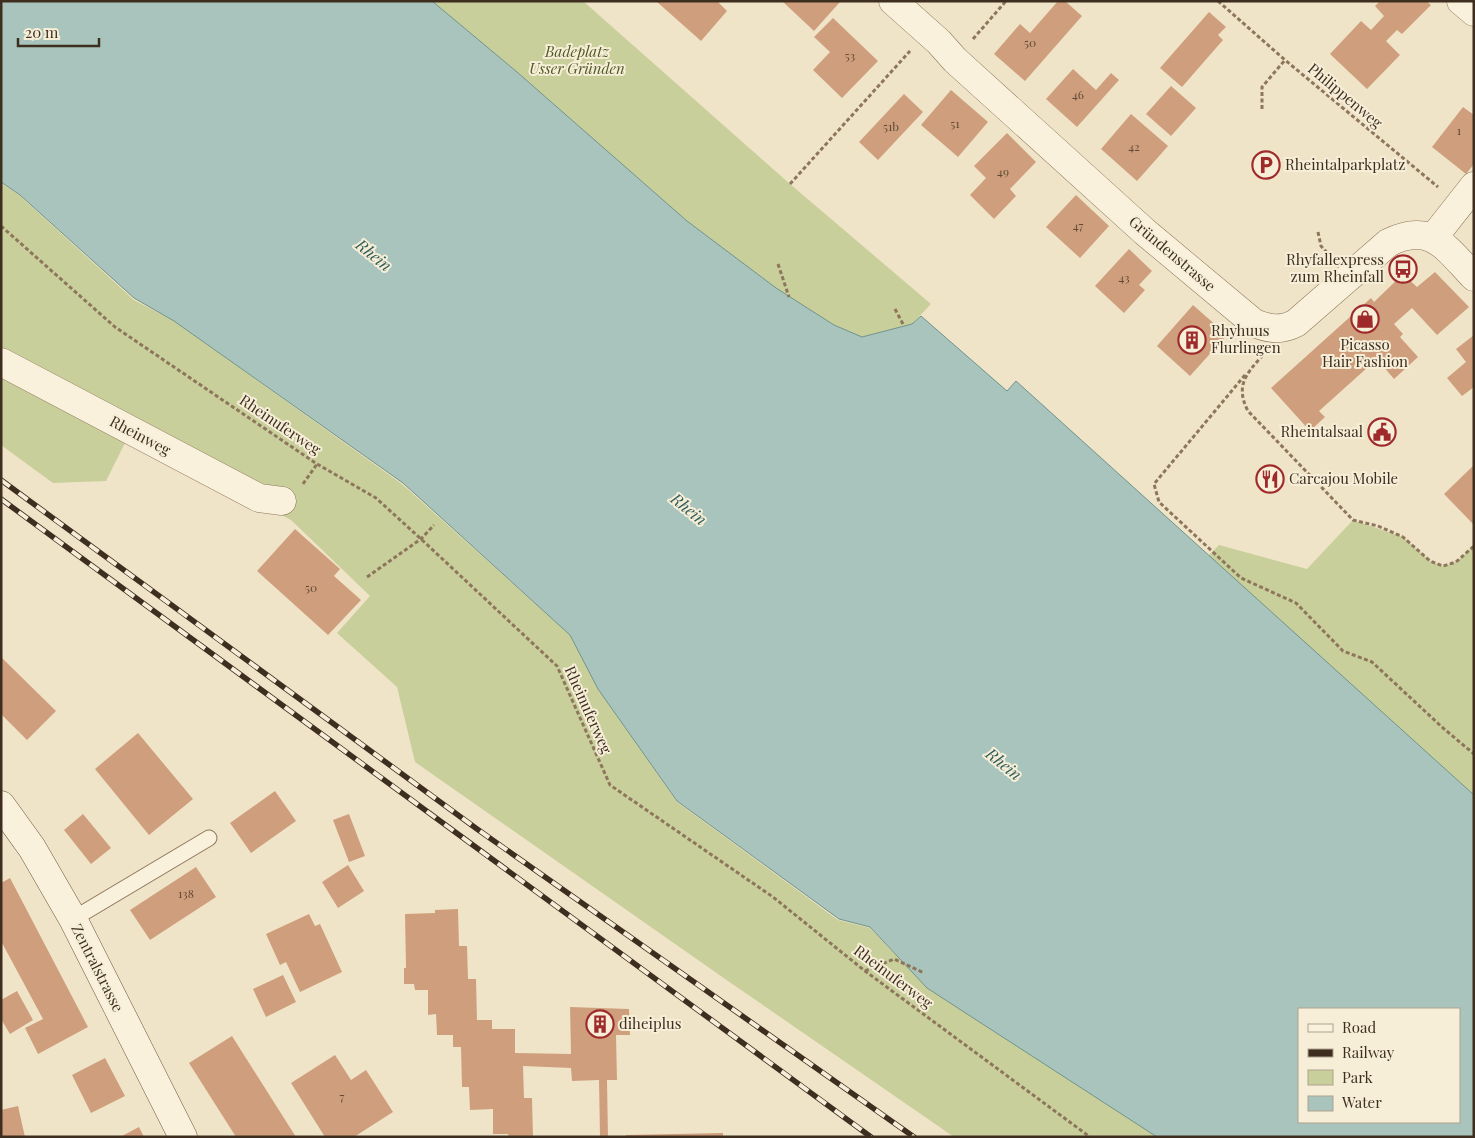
<svg xmlns="http://www.w3.org/2000/svg" width="1475" height="1138" viewBox="0 0 1475 1138" font-family="'Playfair Display',serif">
  <style>
    .green { fill: #c9cf9b }
    .water { fill: #a9c4bc; stroke: #6f938a; fill-rule: evenodd }
    .building { fill: #cf9f7d }
    .lines { fill: none; stroke-linecap: round; stroke-linejoin: round }
    .lane-casing { stroke: #8d765c; stroke-width: 17 }
    .street-casing { stroke: #8d765c; stroke-width: 29 }
    .secondary-casing { stroke: #6f573f; stroke-width: 29 }
    .path { stroke: #8d765c; stroke-width: 3; stroke-dasharray: 4 2.5; stroke-linecap: butt }
    .lane { stroke: #faf1dc; stroke-width: 15 }
    .street { stroke: #faf1dc; stroke-width: 28 }
    .secondary { stroke: #faf1dc; stroke-width: 28 }
    .rail-casing { stroke: #3d2e20; stroke-width: 5.5 }
    .rail { stroke: #f7eed8; stroke-width: 4; stroke-dasharray: 11; stroke-linecap: butt }
    .labels { text-anchor: middle; stroke-width: 4; stroke-linejoin: round; paint-order: stroke }
    .number-label { font-size: 12px; fill: #624a37 }
    .park-label { font-size: 15px; font-style: italic; fill: #4d5a26; stroke: #f7eed8 }
    .street-label { font-size: 15px; fill: #3d2e20; stroke: #f7eed8 }
    .poi-label { font-size: 15px; fill: #3d2e20; stroke: #f7eed8; text-anchor: start }
    .water-label { font-size: 16px; font-style: italic; fill: #2f5d5a; stroke: #f7eed8 }
  </style>
  <rect width="100%" height="100%" fill="#f0e4c8"/>
  <g class="green">
    <path d="M432,1H583L790,184L931,304L912,324L862,337L834,325L776,288L687,221L517,72Z"/>
    <path d="M1,183L19,195L134,300L174,321L402,484L570,635L598,689L677,802L838,920L870,928L927,988L1157,1137H954L728,981L415,762L397,687L337,633L370,596L291,520L1,371Z"/>
    <path d="M1,374L126,441L106,481L53,483L1,445Z"/>
    <path d="M1353,520L1403,537L1430,561L1443,566L1456,562L1474,546V795L1208,556L1219,545L1307,569Z"/>
  </g>
  <path class="water" d="M1,1H432L517,72L687,221L776,288L834,325L862,337L912,324L921,316L1007,391L1016,381L1474,795V1137H1157L927,988L870,927L839,919L677,801L598,689L570,635L403,483L174,321L134,298L20,195L1,182ZM1299,1009H1459V1122H1299Z"/>
  <g class="building">
    <path d="M656,1H717L727,11L701,41Z"/>
    <path d="M782,1H839L840,2L814,31Z"/>
    <path d="M1058,1H1065L1082,16L1025,81L994,54L1020,24L1030,33Z"/>
    <path d="M1380,1H1426L1431,5L1402,34L1397,30L1386,41L1400,55L1367,89L1330,54L1361,21L1371,30L1384,16L1375,6Z"/>
    <path d="M1209,12L1226,27L1218,35L1223,40L1182,87L1160,68Z"/>
    <path d="M833,18L878,61L842,98L813,70L830,52L814,37Z"/>
    <path d="M1073,69L1096,90L1111,73L1119,80L1077,127L1046,99Z"/>
    <path d="M1171,86L1196,108L1171,136L1146,114Z"/>
    <path d="M951,90L988,122L958,157L921,125Z"/>
    <path d="M904,94L923,112L878,160L859,142Z"/>
    <path d="M1463,107L1474,115V164L1466,174L1432,147Z"/>
    <path d="M1131,114L1168,146L1137,181L1101,149Z"/>
    <path d="M1007,133L1036,162L1010,189L1016,196L994,219L970,195L986,178L974,166Z"/>
    <path d="M1076,195L1109,226L1080,258L1046,227Z"/>
    <path d="M1129,249L1152,271L1139,285L1145,290L1124,313L1095,286Z"/>
    <path d="M1435,272L1469,307L1437,335L1412,308L1394,324L1403,334L1400,337L1418,357L1394,379L1377,359L1319,411L1325,417L1310,431L1271,388L1371,298L1374,302L1403,274L1417,287Z"/>
    <path d="M1193,305L1227,335L1190,376L1157,346Z"/>
    <path d="M1474,335V387L1462,396L1447,378L1466,362L1456,349Z"/>
    <path d="M1474,465V525L1444,494Z"/>
    <path d="M295,529L340,569L334,576L361,600L328,635L257,571Z"/>
    <path d="M1,657L56,711L27,740L1,714Z"/>
    <path d="M138,733L193,799L149,835L95,769Z"/>
    <path d="M275,791L296,821L251,853L230,823Z"/>
    <path d="M83,814L111,848L91,864L64,830Z"/>
    <path d="M349,814L365,856L349,862L333,820Z"/>
    <path d="M348,865L364,891L338,908L322,882Z"/>
    <path d="M196,867L216,897L150,940L130,910Z"/>
    <path d="M10,878L88,1027L38,1054L25,1028L43,1019L1,941V883Z"/>
    <path d="M458,909L459,946H467L468,979H476L477,1020H492V1029H515V1053L571,1054L570,1007L629,1009L630,1035H616L617,1080H607L608,1137H600L599,1080L572,1081L571,1068L523,1066L524,1098H532L533,1137H509L508,1134H493V1109L470,1110L469,1087H462L461,1047H453V1035H437L436,1014L428,1015V990H415L414,984H404V968H406L405,914L435,913V910Z"/>
    <path d="M309,914L315,926L320,924L342,972L300,992L286,962L280,965L266,934Z"/>
    <path d="M283,975L296,1002L266,1017L253,989Z"/>
    <path d="M17,991L33,1020L10,1034L1,1019V1000Z"/>
    <path d="M232,1036L296,1137H236L189,1063Z"/>
    <path d="M335,1055L351,1080L366,1070L393,1112L354,1137H325L291,1083Z"/>
    <path d="M105,1058L125,1096L91,1113L72,1075Z"/>
    <path d="M18,1106L25,1137H1V1110Z"/>
    <path d="M139,1127L144,1137H120Z"/>
    <path d="M723,1133V1137H626V1135Z"/>
  </g>
  <g class="lines">
    <g class="lane-casing">
      <path id="lane" d="M73,919L209,838"/>
    </g>
    <g class="street-casing">
      <g id="street">
        <path d="M893,1L939,42L955,60L1145,232L1254,323C1269,329 1281,331 1296,323L1388,243C1431,221 1446,248 1474,277"/>
        <path d="M1461,1L1474,12"/>
        <path d="M1433,238L1474,186"/>
        <path d="M1,362L259,498L282,501"/>
      </g>
    </g>
    <g class="secondary-casing">
      <path id="secondary" d="M1,805L32,848L73,919L183,1137"/>
    </g>
    <g class="path">
      <path d="M1218,1L1285,60L1438,187"/>
      <path d="M973,39L1006,1"/>
      <path d="M1262,109V87L1285,60"/>
      <path d="M790,184L910,51"/>
      <path d="M1,226L115,327L317,464L376,498L421,539L557,666L610,785L773,897L865,971L1090,1137"/>
      <path d="M1318,232L1321,246L1330,256"/>
      <path d="M778,264L789,297"/>
      <path d="M895,309L904,326"/>
      <path d="M1263,355C1246,374 1235,386 1248,411L1353,520L1378,526L1403,537L1430,561L1443,566L1456,562L1474,546"/>
      <path d="M1245,375L1154,484L1159,502L1241,578L1296,603L1343,651L1372,662L1443,728L1474,754"/>
      <path d="M303,484L317,464"/>
      <path d="M367,577L421,539L434,525"/>
      <path d="M865,971L894,959L924,973"/>
    </g>
    <use href="#lane" class="lane"/>
    <use href="#street" class="street"/>
    <use href="#secondary" class="secondary"/>
    <g class="rail-casing">
      <g id="rail">
        <path d="M1,480L477,829L914,1137"/>
        <path d="M1,499L871,1137"/>
      </g>
    </g>
    <use href="#rail" class="rail"/>
  </g>
  <defs>
    <g id="parking-ring" transform="scale(1.4375)"><circle r="9.5" fill="#f7eed8" stroke="#9e2a2b" stroke-width="1.5"/><path d="M-3.5-5.5H1a3.5 3.5 0 0 1 0 7H-1V5.5H-3.5ZM-1-3.4V-.6H.8a1.4 1.4 0 0 0 0-2.8Z" fill="#9e2a2b"/></g>
    <g id="bus-ring" transform="scale(1.4375)"><circle r="9.5" fill="#f7eed8" stroke="#9e2a2b" stroke-width="1.5"/><path d="M-5-6H5V4H4V6H2V4H-2V6H-4V4H-5ZM-3.5-4V0h7V-4ZM-3.5 1.2v1.5H-2V1.2ZM2 1.2v1.5H3.5V1.2Z" fill="#9e2a2b"/></g>
    <g id="shop-ring" transform="scale(1.4375)"><circle r="9.5" fill="#f7eed8" stroke="#9e2a2b" stroke-width="1.5"/><path d="M-5-2.5h2.3a2.7 3.5 0 0 1 5.4 0H5L5.5 6h-11ZM-1.5-2.5h3a1.5 2.3 0 0 0-3 0Z" fill="#9e2a2b"/></g>
    <g id="building-ring" transform="scale(1.4375)"><circle r="9.5" fill="#f7eed8" stroke="#9e2a2b" stroke-width="1.5"/><path d="M-4-6H4V6H1V3H-1V6H-4ZM-2.5-4.3h1.7v1.8h-1.7ZM.8-4.3h1.7v1.8H.8ZM-2.5-1h1.7V.8h-1.7ZM.8-1h1.7V.8H.8Z" fill="#9e2a2b"/></g>
    <g id="civic-ring" transform="scale(1.4375)"><circle r="9.5" fill="#f7eed8" stroke="#9e2a2b" stroke-width="1.5"/><path d="M-.6-6.5H3V-4.5H.6V-3L4-1V1h2V6H-6V1h2V-1L-.6-3ZM-1.2 2.5V6h2.4V2.5Z" fill="#9e2a2b"/></g>
    <g id="restaurant-ring" transform="scale(1.4375)"><circle r="9.5" fill="#f7eed8" stroke="#9e2a2b" stroke-width="1.5"/><path d="M-5-6h1v4h1v-4h1v4h1v-4h1v5L-1.5 .5V6h-2V.5L-5-1ZM5-6V6H3V1.5H1.5Q1.5-4 5-6Z" fill="#9e2a2b"/></g>
  </defs>
  <g fill-rule="evenodd">
    <use href="#parking-ring" x="1266" y="165"/>
    <use href="#bus-ring" x="1403" y="269"/>
    <use href="#shop-ring" x="1365" y="319"/>
    <use href="#building-ring" x="1192" y="340"/>
    <use href="#civic-ring" x="1382" y="432"/>
    <use href="#restaurant-ring" x="1270" y="479"/>
    <use href="#building-ring" x="600" y="1024"/>
  </g>
  <g class="labels">
    <g class="number-label">
      <text x="1030" y="47">50</text>
      <text x="850" y="60">53</text>
      <text x="1078" y="99">46</text>
      <text x="955" y="128">51</text>
      <text x="891" y="131">51b</text>
      <text x="1459" y="135">1</text>
      <text x="1134" y="151">42</text>
      <text x="1003" y="176">49</text>
      <text x="1078" y="230">47</text>
      <text x="1124" y="282">43</text>
      <text x="311" y="592">50</text>
      <text x="186" y="898">138</text>
      <text x="342" y="1101">7</text>
    </g>
    <g class="park-label">
      <text x="577" y="57">Badeplatz<tspan x="577" dy="17">Usser Gründen</tspan></text>
    </g>
    <g class="street-label">
      <text transform="translate(1345 96) rotate(40)" y="5">Philippenweg</text>
      <text transform="translate(1172 254) rotate(40)" y="5">Gründenstrasse</text>
      <text transform="translate(280 425) rotate(34)" y="5">Rheinuferweg</text>
      <text transform="translate(140 436) rotate(28)" y="5">Rheinweg</text>
      <text transform="translate(588 710) rotate(66)" y="5">Rheinuferweg</text>
      <text transform="translate(97 968) rotate(63)" y="5">Zentralstrasse</text>
      <text transform="translate(893 977) rotate(37)" y="5">Rheinuferweg</text>
    </g>
    <g class="poi-label">
      <text x="1285" y="170">Rheintalparkplatz</text>
      <text x="1384" y="265" text-anchor="end">Rhyfallexpress<tspan x="1384" dy="17">zum Rheinfall</tspan></text>
      <text x="1211" y="336">Rhyhuus<tspan x="1211" dy="17">Flurlingen</tspan></text>
      <text x="1365" y="350" text-anchor="middle">Picasso<tspan x="1365" dy="17">Hair Fashion</tspan></text>
      <text x="1363" y="437" text-anchor="end">Rheintalsaal</text>
      <text x="1289" y="484">Carcajou Mobile</text>
      <text x="619" y="1029">diheiplus</text>
    </g>
    <g class="water-label">
      <text transform="translate(374 255) rotate(39)" y="6">Rhein</text>
      <text transform="translate(689 509) rotate(39)" y="6">Rhein</text>
      <text transform="translate(1004 764) rotate(39)" y="6">Rhein</text>
    </g>
  </g>
  <rect width="1475" height="1138" fill="none" stroke="#3d2e20" stroke-width="5"/>
  <rect x="1298" y="1008" width="162" height="115" fill="#f7eed8" stroke="#ada18e"/>
  <rect x="1308" y="1024" width="25" height="8" fill="#faf1dc" stroke="#ada18e"/>
  <text x="1342" y="1033" font-size="15" fill="#3d2e20">Road</text>
  <rect x="1308" y="1049" width="25" height="8" fill="#3d2e20" stroke="#ada18e"/>
  <text x="1342" y="1058" font-size="15" fill="#3d2e20">Railway</text>
  <rect x="1308" y="1070" width="25" height="15" fill="#c9cf9b" stroke="#ada18e"/>
  <text x="1342" y="1083" font-size="15" fill="#3d2e20">Park</text>
  <rect x="1308" y="1096" width="25" height="15" fill="#a9c4bc" stroke="#ada18e"/>
  <text x="1342" y="1108" font-size="15" fill="#3d2e20">Water</text>
  <path d="M18 38v8h81v-8" fill="none" stroke="#3d2e20" stroke-width="2.5"/>
  <text x="25" y="38" font-size="15" fill="#3d2e20" stroke="#f7eed8" stroke-width="4" paint-order="stroke">20 m</text>
</svg>
